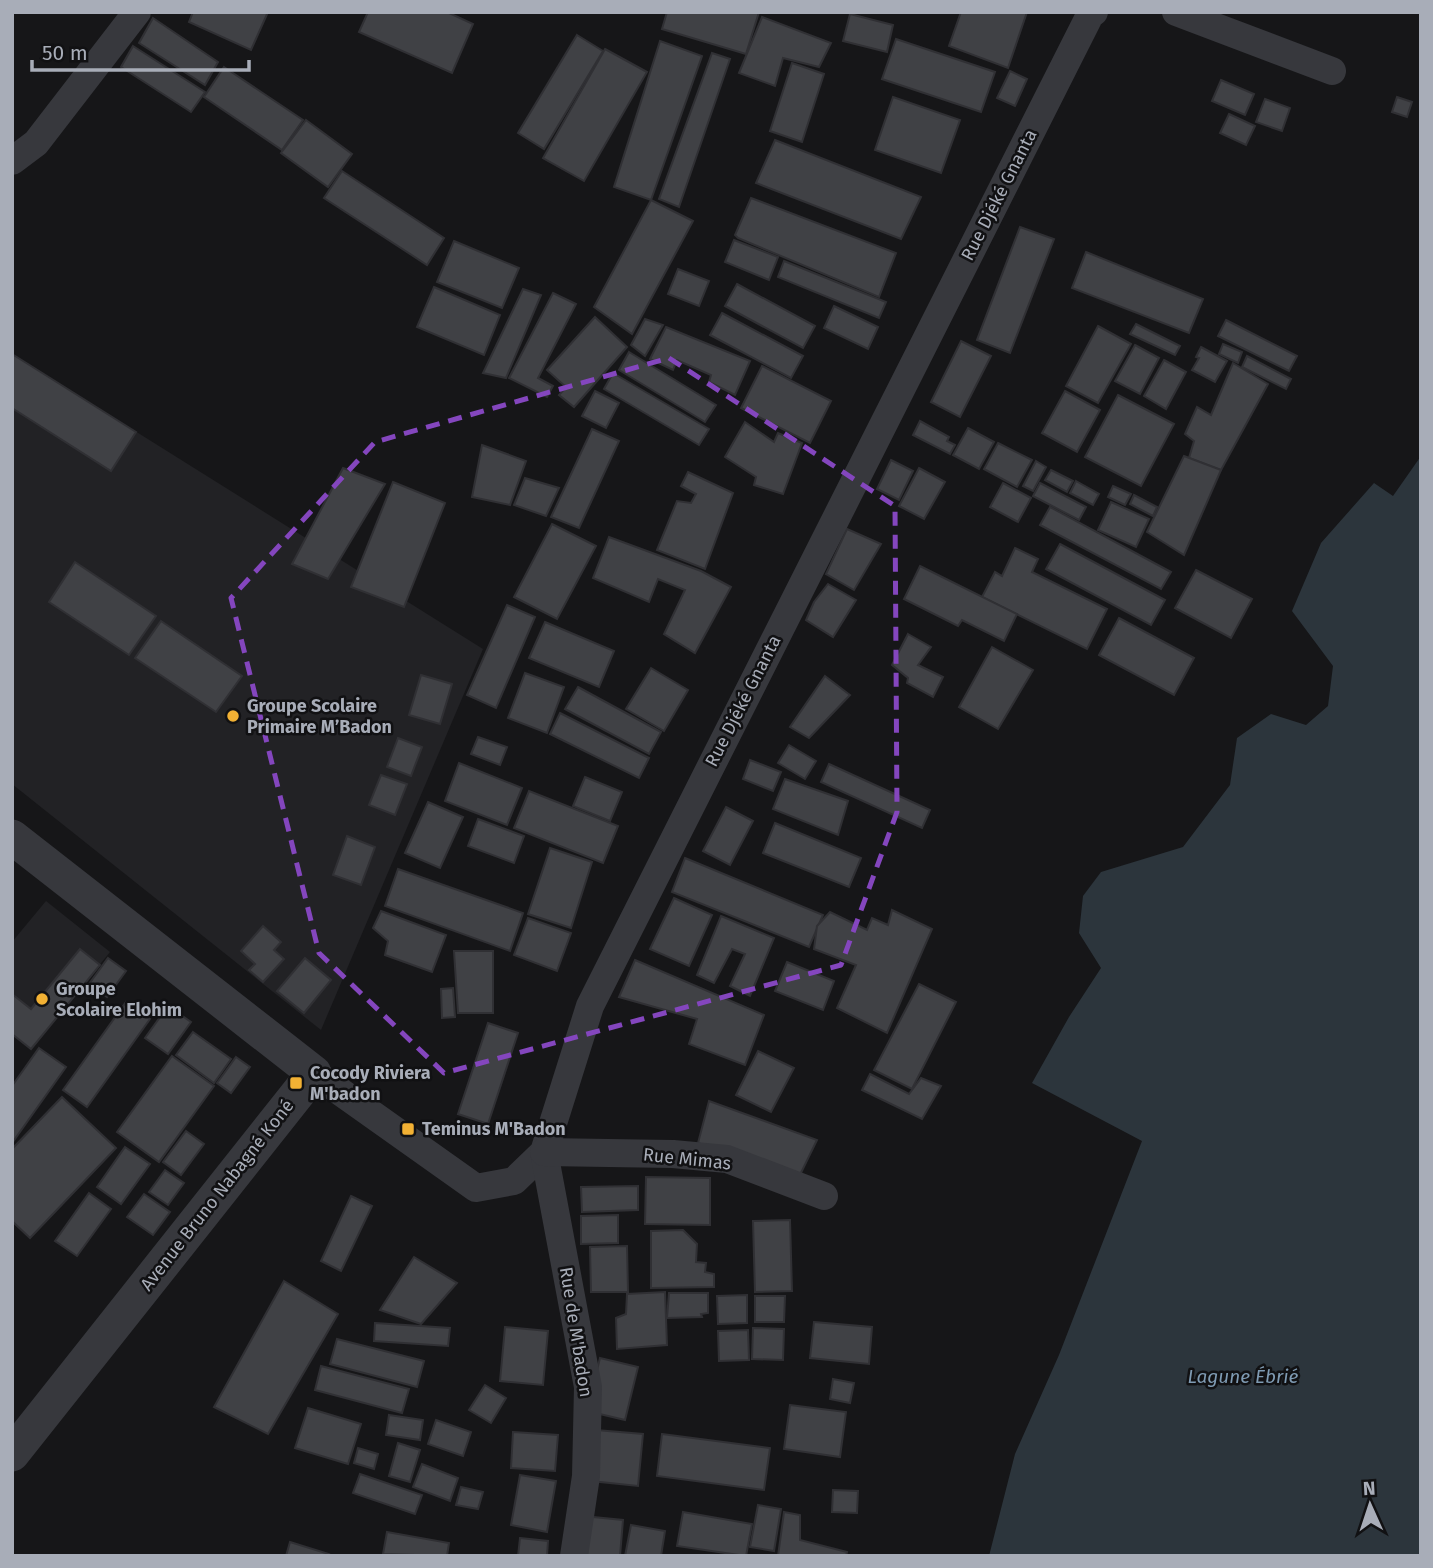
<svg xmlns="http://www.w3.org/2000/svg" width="1433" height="1568" viewBox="0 0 1433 1568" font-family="'Fira Sans',sans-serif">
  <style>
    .built { fill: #222225 }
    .water { fill: #2c353c }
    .building { fill: #404145; stroke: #303034; stroke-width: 2 }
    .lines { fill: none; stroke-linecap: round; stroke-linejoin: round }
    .minor { stroke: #37383d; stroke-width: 28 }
    .tertiary { stroke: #37383d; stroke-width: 35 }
    .marked { fill: none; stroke: #8446be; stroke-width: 5; stroke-dasharray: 14 9; stroke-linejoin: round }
    .poi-dot { fill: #f2b134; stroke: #111113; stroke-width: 2.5 }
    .labels { text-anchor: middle; stroke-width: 5; stroke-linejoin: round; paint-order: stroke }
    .street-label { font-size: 18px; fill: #a8adb8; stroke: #111113 }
    .poi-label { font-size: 18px; font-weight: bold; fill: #a8adb8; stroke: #111113; text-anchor: start }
    .water-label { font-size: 19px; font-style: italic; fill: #7f9bb3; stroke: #111113 }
  </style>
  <rect width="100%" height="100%" fill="#161618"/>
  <g class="built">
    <path d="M12,354L483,649L321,1030L12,784Z"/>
    <path d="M46,901L110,952L31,1049L12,1034V942Z"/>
  </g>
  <path class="water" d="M1421,456V1556H989L1015,1454L1059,1355L1142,1141L1032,1083L1069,1017L1101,968L1079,933L1083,896L1101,872L1183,847L1230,785L1237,738L1271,714L1306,725L1328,706L1333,666L1292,611L1321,543L1374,483L1393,496Z"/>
  <g class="building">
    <path d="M193,12H268L251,50L189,22Z"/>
    <path d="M368,12H447L473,24L452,73L359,32Z"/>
    <path d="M667,12H759L746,54L662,29Z"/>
    <path d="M961,12H1027L1008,68L949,46Z"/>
    <path d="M850,14L893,25L887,52L843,41Z"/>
    <path d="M762,17L831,43L819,67L783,58L775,86L739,73Z"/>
    <path d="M153,18L218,62L205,85L139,43Z"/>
    <path d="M577,35L603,51L544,149L518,133Z"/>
    <path d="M896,39L995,72L981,112L882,79Z"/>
    <path d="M660,41L702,56L651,200L614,187Z"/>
    <path d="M133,46L205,92L191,112L121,67Z"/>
    <path d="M605,49L647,72L584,181L543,158Z"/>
    <path d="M712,53L730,59L679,207L659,199Z"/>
    <path d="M792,63L824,74L802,142L770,131Z"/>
    <path d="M224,67L303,120L282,150L204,97Z"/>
    <path d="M1010,71L1027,79L1015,106L997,98Z"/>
    <path d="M1221,80L1254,94L1245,115L1212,101Z"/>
    <path d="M893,97L960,120L941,173L875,150Z"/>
    <path d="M1397,97L1412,102L1407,117L1392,112Z"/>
    <path d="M1265,99L1290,108L1282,131L1256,122Z"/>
    <path d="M1229,114L1255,126L1246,145L1220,133Z"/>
    <path d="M306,120L352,154L328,187L281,153Z"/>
    <path d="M775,140L921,197L901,239L756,183Z"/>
    <path d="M342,171L444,238L427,265L324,198Z"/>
    <path d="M751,198L896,253L879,297L738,238L735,235Z"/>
    <path d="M651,200L693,221L632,334L594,307Z"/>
    <path d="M1020,227L1054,239L1010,353L977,340Z"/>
    <path d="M734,240L778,257L769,280L725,262Z"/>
    <path d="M454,241L519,268L502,308L437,282Z"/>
    <path d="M1086,252L1203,299L1189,333L1072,288Z"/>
    <path d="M784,261L886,302L879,318L778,277Z"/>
    <path d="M678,269L709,281L699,306L668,294Z"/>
    <path d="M737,284L815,326L803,348L725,306Z"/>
    <path d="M434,287L500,315L484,355L417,327Z"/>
    <path d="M523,289L541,295L506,378L483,373Z"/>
    <path d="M553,293L576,304L538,378L553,386L547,397L509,378Z"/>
    <path d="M834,306L878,327L868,349L824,328Z"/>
    <path d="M722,313L803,356L791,378L710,335Z"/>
    <path d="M595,317L627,347L574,407L559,395L566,387L547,370Z"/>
    <path d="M645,319L663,325L645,356L631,345Z"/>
    <path d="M1226,320L1297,356L1289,371L1218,336Z"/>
    <path d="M1136,324L1180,346L1175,355L1130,334Z"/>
    <path d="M1098,326L1131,344L1098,403L1066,386Z"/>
    <path d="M666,327L750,361L735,395L709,382L711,375L677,360L673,370L650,359Z"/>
    <path d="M961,341L991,356L960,417L931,402Z"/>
    <path d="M1223,344L1242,352L1238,363L1219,354Z"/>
    <path d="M1135,345L1159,358L1140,394L1115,381Z"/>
    <path d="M1201,347L1227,361L1215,382L1192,370L1199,358L1196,357Z"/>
    <path d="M629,352L716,405L705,422L619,370Z"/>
    <path d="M12,354L136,432L111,471L12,408Z"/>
    <path d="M1247,356L1291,379L1286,389L1242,367Z"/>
    <path d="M1164,360L1186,372L1166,409L1144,396Z"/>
    <path d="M1233,363L1268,384L1221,470L1189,458L1194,441L1185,434L1197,407L1211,415Z"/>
    <path d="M762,366L831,401L810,443L741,408Z"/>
    <path d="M613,373L709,429L699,445L604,389Z"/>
    <path d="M595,391L619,403L606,428L582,416Z"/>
    <path d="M1065,391L1100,410L1077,452L1042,433Z"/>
    <path d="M1118,395L1174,424L1141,486L1085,457Z"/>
    <path d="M920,421L949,437L947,441L955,445L950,454L913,435Z"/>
    <path d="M745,422L774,442L778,433L802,443L783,494L754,485L756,477L725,457Z"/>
    <path d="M968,428L994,442L979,469L953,455Z"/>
    <path d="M592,429L619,441L579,528L551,517Z"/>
    <path d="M998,443L1032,460L1017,487L984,469Z"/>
    <path d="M482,445L526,461L510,505L472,497Z"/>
    <path d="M1184,456L1221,470L1184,555L1147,532Z"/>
    <path d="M891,460L913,471L899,500L877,489Z"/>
    <path d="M1036,461L1046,467L1033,491L1023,486Z"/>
    <path d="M343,468L385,484L328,579L292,564Z"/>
    <path d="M919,468L945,482L924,519L899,506Z"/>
    <path d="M1051,470L1073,481L1067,492L1045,480Z"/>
    <path d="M688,472L733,493L705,569L657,550L677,501L691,503L696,494L681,486Z"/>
    <path d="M525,478L559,488L546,516L514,505Z"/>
    <path d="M1076,481L1099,494L1093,505L1070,493Z"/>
    <path d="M393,482L445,503L404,607L351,587Z"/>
    <path d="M1003,483L1031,498L1018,522L990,507Z"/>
    <path d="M1040,483L1086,507L1079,520L1033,496Z"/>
    <path d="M1113,486L1131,494L1125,505L1108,497Z"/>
    <path d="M1134,495L1157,507L1153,516L1130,504Z"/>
    <path d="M1111,502L1149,519L1136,547L1098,530Z"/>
    <path d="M1050,507L1171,572L1161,589L1040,525Z"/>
    <path d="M552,524L596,546L557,619L514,597Z"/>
    <path d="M847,529L881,544L854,590L826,574Z"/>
    <path d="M609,537L701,571L731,587L695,653L664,634L685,590L658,579L649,602L593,578Z"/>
    <path d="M1060,544L1165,600L1151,625L1046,569Z"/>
    <path d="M1015,548L1038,559L1032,572L1107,609L1087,649L982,597L995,572L1002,576Z"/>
    <path d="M75,562L156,616L129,655L49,602Z"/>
    <path d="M920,566L1017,614L1004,641L962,620L958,626L904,599Z"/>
    <path d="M1196,570L1252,599L1231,638L1175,608Z"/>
    <path d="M828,584L856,600L833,637L806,620L814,602Z"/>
    <path d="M507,605L535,617L496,708L467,695Z"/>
    <path d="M1119,618L1194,658L1174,695L1099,655Z"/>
    <path d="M161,621L242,676L216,712L135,658Z"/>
    <path d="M545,622L614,651L599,687L529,658Z"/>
    <path d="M908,634L931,647L918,665L943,677L933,697L907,683L908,678L892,665Z"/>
    <path d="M992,647L1033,670L998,729L959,707Z"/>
    <path d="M651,668L688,690L664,731L626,709Z"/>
    <path d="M525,673L564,687L547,733L508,718Z"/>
    <path d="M421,675L452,684L440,724L409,715Z"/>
    <path d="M825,676L850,695L809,738L790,727Z"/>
    <path d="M578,687L661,732L649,754L565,709Z"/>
    <path d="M560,713L649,758L639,778L550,734Z"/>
    <path d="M478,737L507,747L500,765L471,754Z"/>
    <path d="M398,738L422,747L411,776L387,767Z"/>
    <path d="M789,745L816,761L805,779L778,763Z"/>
    <path d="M750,760L781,772L773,791L743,779Z"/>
    <path d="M459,763L522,788L507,825L445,801Z"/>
    <path d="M829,764L930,810L922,828L821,782Z"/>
    <path d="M381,775L407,784L395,815L369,805Z"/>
    <path d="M585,777L622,792L610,821L573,806Z"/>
    <path d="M785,779L848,801L838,835L773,809Z"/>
    <path d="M529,791L618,826L603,863L514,828Z"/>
    <path d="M428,802L463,817L440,868L405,853Z"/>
    <path d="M726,807L753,821L730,865L703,851Z"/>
    <path d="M478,819L524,836L514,863L468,846Z"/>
    <path d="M775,823L861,858L849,887L763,853Z"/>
    <path d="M347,836L375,847L361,885L333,875Z"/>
    <path d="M550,848L592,862L571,928L528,914Z"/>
    <path d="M685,858L823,915L809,947L672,892Z"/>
    <path d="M398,869L523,913L510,951L385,906Z"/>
    <path d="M674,898L712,915L689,966L650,949Z"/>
    <path d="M892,910L932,929L887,1033L837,1008L856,965L814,949L817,926L830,912L867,930L872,918L888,925Z"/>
    <path d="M381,911L446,935L432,972L385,955L388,941L373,928Z"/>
    <path d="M721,916L774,938L750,996L730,986L745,954L732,949L714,983L697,975Z"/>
    <path d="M528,918L571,933L557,971L514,955Z"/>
    <path d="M263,926L281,942L274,950L284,959L263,982L249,970L255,964L241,951Z"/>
    <path d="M80,949L100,965L31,1049L12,1034V994L31,1009Z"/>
    <path d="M454,951H493V1013H458Z"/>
    <path d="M108,958L126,971L107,997L89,984Z"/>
    <path d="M305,958L331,980L304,1013L277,991Z"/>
    <path d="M635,960L764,1015L745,1065L689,1044L697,1019L619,997Z"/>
    <path d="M787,962L834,981L823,1010L775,991Z"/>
    <path d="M919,984L956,1002L912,1089L874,1070Z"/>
    <path d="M453,988L455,1017L442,1018L441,989Z"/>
    <path d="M126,1002L150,1019L87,1107L63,1090Z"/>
    <path d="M168,1006L191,1022L168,1054L145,1038Z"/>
    <path d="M488,1023L518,1033L488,1124L458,1114Z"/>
    <path d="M193,1032L231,1059L214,1083L176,1055Z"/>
    <path d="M39,1048L66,1067L12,1143V1086Z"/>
    <path d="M758,1051L794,1068L771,1112L736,1095Z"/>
    <path d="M172,1056L214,1086L159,1162L117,1132Z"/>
    <path d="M236,1057L250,1067L231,1093L217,1083Z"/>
    <path d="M870,1074L909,1094L921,1078L941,1086L922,1119L862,1090Z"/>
    <path d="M62,1097L116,1148L30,1238L12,1221V1149Z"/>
    <path d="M709,1101L817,1140L798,1179L698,1143Z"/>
    <path d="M186,1131L204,1144L181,1175L163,1162Z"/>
    <path d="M125,1147L150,1164L121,1204L97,1187Z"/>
    <path d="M165,1170L184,1183L168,1205L149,1192Z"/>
    <path d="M646,1177L710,1178V1225L645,1224Z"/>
    <path d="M638,1186V1210L582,1212L581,1187Z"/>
    <path d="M89,1193L111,1209L77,1256L55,1241Z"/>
    <path d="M144,1194L170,1212L153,1235L127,1217Z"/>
    <path d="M351,1196L372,1206L341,1271L321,1261Z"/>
    <path d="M618,1215V1243L581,1244V1216Z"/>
    <path d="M790,1220L792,1291L755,1292L753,1221Z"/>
    <path d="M683,1230L697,1244L696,1262L706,1263L705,1272L714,1274V1287L651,1288V1231Z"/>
    <path d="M627,1246L628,1292H591L590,1247Z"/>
    <path d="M414,1257L457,1283L421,1324L380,1310Z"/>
    <path d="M284,1281L338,1314L268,1434L214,1407Z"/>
    <path d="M665,1292L667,1345L617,1349L616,1318L626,1314L627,1294Z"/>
    <path d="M669,1293H708V1313L701,1314L702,1317L667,1318Z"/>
    <path d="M747,1295V1323L718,1324L717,1296Z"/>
    <path d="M755,1296H785L784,1322H755Z"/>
    <path d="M814,1322L872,1327L869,1364L810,1358Z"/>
    <path d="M375,1323L450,1328L448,1346L374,1341Z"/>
    <path d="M505,1327L548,1331L543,1385L500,1381Z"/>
    <path d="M753,1328L784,1329L783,1360L752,1359Z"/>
    <path d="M748,1330L749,1360L719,1361L718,1331Z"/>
    <path d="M337,1339L424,1361L417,1387L330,1364Z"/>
    <path d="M600,1358L638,1367L625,1420L587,1411Z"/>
    <path d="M321,1366L409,1389L402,1413L315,1390Z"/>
    <path d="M833,1379L854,1383L850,1403L830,1399Z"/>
    <path d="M485,1385L506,1398L491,1423L469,1410Z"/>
    <path d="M790,1405L846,1412L840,1457L784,1449Z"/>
    <path d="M308,1408L361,1424L348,1464L295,1448Z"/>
    <path d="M389,1415L423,1420L420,1440L386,1435Z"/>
    <path d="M436,1420L471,1432L463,1456L428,1444Z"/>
    <path d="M596,1430L643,1434L638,1486L591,1481Z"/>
    <path d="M513,1432L558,1435L555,1471L511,1468Z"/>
    <path d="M662,1434L770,1448L764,1490L657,1476Z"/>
    <path d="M398,1443L420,1450L410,1482L389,1476Z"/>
    <path d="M358,1448L378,1454L374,1469L354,1463Z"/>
    <path d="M422,1464L458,1478L450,1501L413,1487Z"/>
    <path d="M360,1474L422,1495L415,1514L353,1493Z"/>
    <path d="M520,1475L556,1481L547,1532L511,1525Z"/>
    <path d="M461,1487L483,1492L478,1509L456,1505Z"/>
    <path d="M833,1490L858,1491L857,1513L832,1512Z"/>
    <path d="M758,1505L781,1509L774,1551L750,1547Z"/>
    <path d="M683,1512L752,1524L746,1556L677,1546Z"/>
    <path d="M784,1512L800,1515V1540L847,1552L846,1556H778Z"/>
    <path d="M583,1516L623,1520L620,1556H579Z"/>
    <path d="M631,1525L665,1531L661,1556H625Z"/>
    <path d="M387,1532L449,1543L447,1556L383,1554Z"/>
    <path d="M520,1538L548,1541L547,1556H518Z"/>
    <path d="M290,1542L329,1554L328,1556H286Z"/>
  </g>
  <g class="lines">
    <g class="minor">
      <path d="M1176,12L1332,71"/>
      <path d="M12,161L36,143L137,12"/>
      <path d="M314,1073L476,1188L514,1181L544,1152L590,1006L1091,13L1094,12"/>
      <path d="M544,1152L588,1387L586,1476L574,1556"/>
      <path d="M544,1152L673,1154L727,1159L824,1196"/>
    </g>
    <path class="tertiary" d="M12,837L314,1073L12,1454"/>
  </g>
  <path class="marked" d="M669,358L895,506L897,812L841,965L444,1073L319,953L231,598L375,442Z"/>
  <g class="poi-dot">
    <circle cx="233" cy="716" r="7"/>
    <circle cx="42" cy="999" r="7"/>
    <rect x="289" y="1076" width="14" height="14" rx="3.5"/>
    <rect x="401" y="1122" width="14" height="14" rx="3.5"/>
  </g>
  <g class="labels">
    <g class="street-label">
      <text transform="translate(999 195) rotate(-63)" y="6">Rue Djéké Gnanta</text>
      <text transform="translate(743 701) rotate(-63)" y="6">Rue Djéké Gnanta</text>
      <text transform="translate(687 1159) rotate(6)" y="6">Rue Mimas</text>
      <text transform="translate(217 1195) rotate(-52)" y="6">Avenue Bruno Nabagné Koné</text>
      <text transform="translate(576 1332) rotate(81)" y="6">Rue de M'badon</text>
    </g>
    <g class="poi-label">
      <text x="247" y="712">Groupe Scolaire<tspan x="247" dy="21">Primaire M’Badon</tspan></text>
      <text x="56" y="995">Groupe<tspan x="56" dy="21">Scolaire Elohim</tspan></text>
      <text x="310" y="1079">Cocody Riviera<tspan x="310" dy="21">M'badon</tspan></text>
      <text x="422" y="1135">Teminus M'Badon</text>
    </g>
    <g class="water-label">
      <text x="1243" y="1383">Lagune Ébrié</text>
    </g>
  </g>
  <rect width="1433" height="1568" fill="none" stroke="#a8adb8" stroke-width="28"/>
  <g transform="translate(1370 1505) rotate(357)" stroke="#111113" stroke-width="5" paint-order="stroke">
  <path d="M0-5L12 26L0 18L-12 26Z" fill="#a8adb8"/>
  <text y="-10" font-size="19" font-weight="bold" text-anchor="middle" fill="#a8adb8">N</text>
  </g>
  <path d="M32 60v10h217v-10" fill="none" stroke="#a8adb8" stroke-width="3.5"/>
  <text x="42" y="60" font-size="21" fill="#a8adb8" stroke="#111113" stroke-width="5" paint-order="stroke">50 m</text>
</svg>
